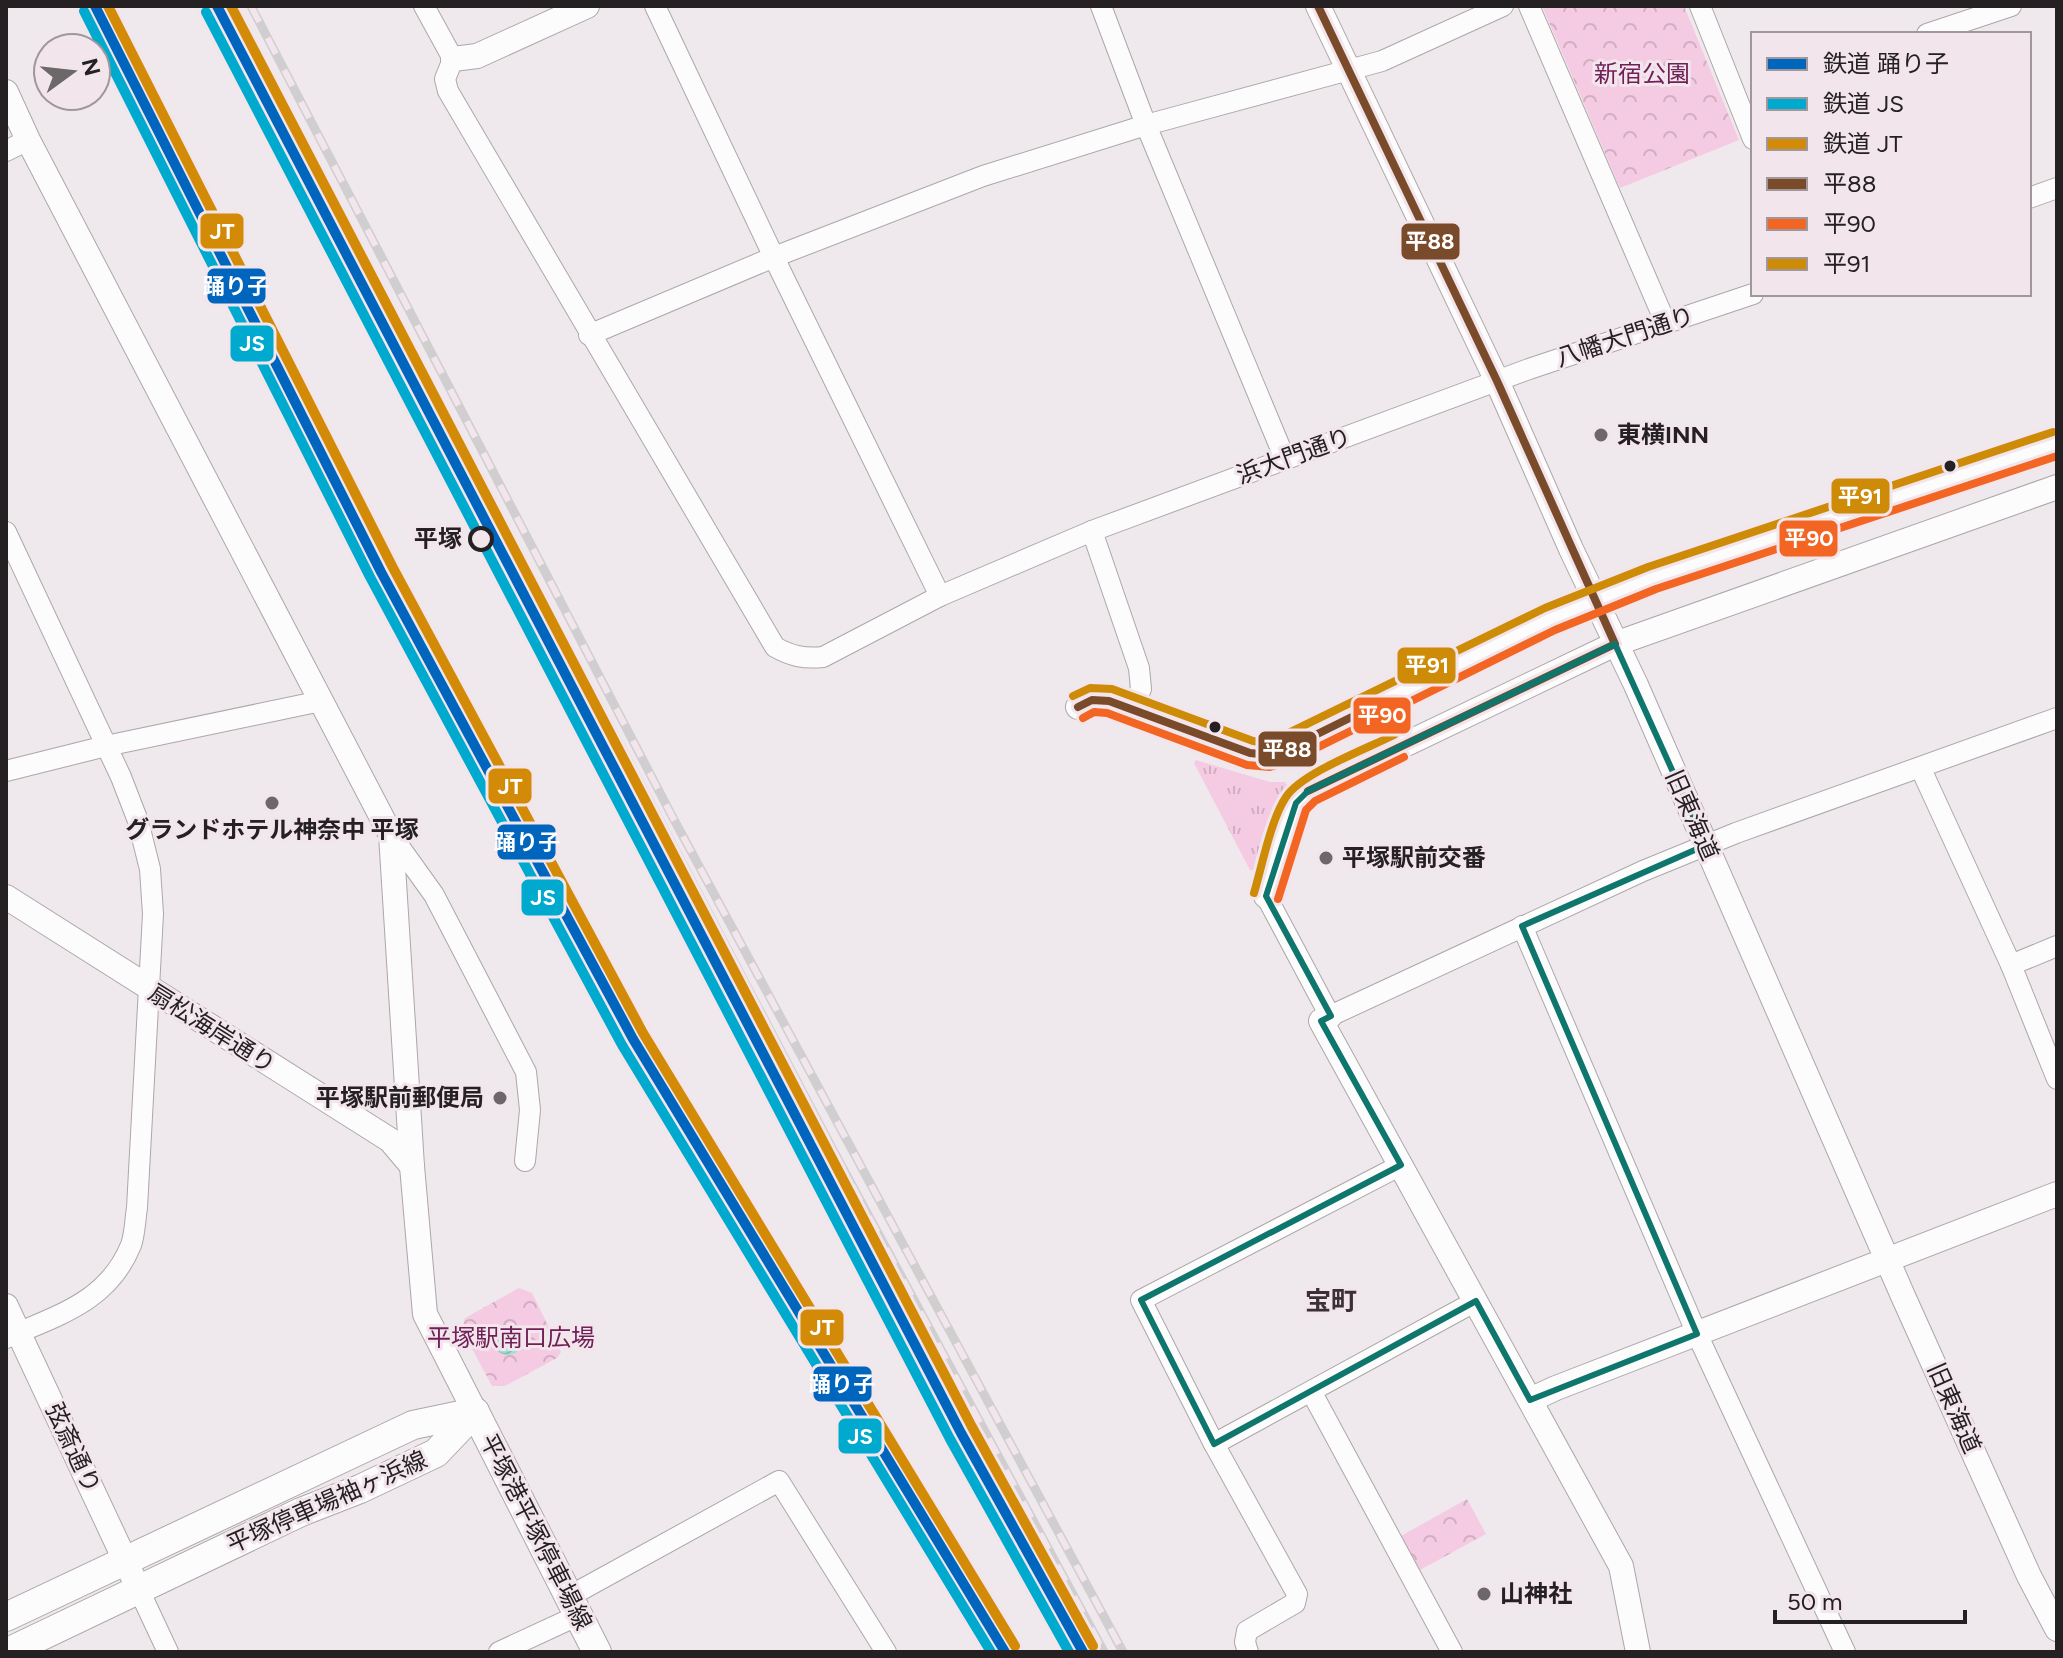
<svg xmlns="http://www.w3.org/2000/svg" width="2063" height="1658" viewBox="0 0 2063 1658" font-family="Figtree,'Noto Sans JP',sans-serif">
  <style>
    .grass { fill: url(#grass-tufts) }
    .park { fill: url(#park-crowns) }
    .water { fill: url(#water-waves) }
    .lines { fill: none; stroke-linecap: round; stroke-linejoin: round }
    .minor-casing { stroke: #aca7a9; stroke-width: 22 }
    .tertiary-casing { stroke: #aca7a9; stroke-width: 26 }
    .secondary-casing { stroke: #aca7a9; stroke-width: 30 }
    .minor { stroke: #fdfcfc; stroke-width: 20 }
    .tertiary { stroke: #fdfcfc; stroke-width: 24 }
    .secondary { stroke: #fdfcfc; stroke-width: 28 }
    .rail-casing { stroke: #d0cecf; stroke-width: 9 }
    .rail { stroke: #f2e5ec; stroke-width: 6; stroke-dasharray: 18; stroke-linecap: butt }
    .bus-1-casing { stroke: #f2e5ec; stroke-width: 14 }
    .bus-2-casing { stroke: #f2e5ec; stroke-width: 14 }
    .bus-3-casing { stroke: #f2e5ec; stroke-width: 14 }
    .bus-1 { stroke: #7a4b2a; stroke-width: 8 }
    .bus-2 { stroke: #f26522; stroke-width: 8 }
    .bus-3 { stroke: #cd8b07; stroke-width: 8 }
    .rail-1-casing { stroke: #f2e5ec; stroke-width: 16 }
    .rail-2-casing { stroke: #f2e5ec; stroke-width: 16 }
    .rail-3-casing { stroke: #f2e5ec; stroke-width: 16 }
    .rail-1 { stroke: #0065bd; stroke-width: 10 }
    .rail-2 { stroke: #00a9ce; stroke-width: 10 }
    .rail-3 { stroke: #d38b07; stroke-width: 10 }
    .marked { fill: none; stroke: #0f766e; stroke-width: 6; stroke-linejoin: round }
    .poi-dot { fill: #6c6769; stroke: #f2e5ec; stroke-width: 3 }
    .bus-dot { fill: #252123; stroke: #f2e5ec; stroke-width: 3 }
    .stop-dot { fill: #f2e5ec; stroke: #252123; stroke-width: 4 }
    .labels { text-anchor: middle; stroke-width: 6; stroke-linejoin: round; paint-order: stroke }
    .park-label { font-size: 24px; fill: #6f2056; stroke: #f2e5ec }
    .street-label { font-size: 24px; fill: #252123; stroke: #f2e5ec }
    .poi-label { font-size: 24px; font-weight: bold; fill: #252123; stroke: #f2e5ec; text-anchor: start }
    .stop-label { font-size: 24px; font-weight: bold; fill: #252123; stroke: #f2e5ec; text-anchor: end }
    .neighbourhood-label { font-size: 26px; font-weight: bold; fill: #3a3036; stroke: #f2e5ec }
    .line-badge { stroke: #f2e5ec; stroke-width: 3 }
    .badge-label { font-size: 22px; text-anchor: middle; font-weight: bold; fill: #fff }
  </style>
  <defs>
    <pattern id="grass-tufts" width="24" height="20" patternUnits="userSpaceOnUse" patternTransform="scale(2)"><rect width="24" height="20" fill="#f4cbe3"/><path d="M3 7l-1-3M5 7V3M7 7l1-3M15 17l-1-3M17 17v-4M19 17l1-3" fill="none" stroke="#d1aec2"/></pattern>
    <pattern id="park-crowns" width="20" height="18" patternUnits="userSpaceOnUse" patternTransform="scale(2)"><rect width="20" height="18" fill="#f4cbe3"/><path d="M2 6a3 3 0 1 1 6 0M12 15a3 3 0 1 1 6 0" fill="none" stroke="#d1aec2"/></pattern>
    <pattern id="water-waves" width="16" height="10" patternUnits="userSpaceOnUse" patternTransform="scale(2)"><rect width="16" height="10" fill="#9ee0d4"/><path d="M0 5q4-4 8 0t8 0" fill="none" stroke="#88c0b6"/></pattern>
  </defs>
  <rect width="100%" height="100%" fill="#efe8ec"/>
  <path class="grass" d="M1196,760L1270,782H1285L1287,785L1275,805L1254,870H1250L1194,763Z"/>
  <g class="park">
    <path d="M1542,6H1684L1739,140L1620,188Z"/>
    <path d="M519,1288L532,1293L561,1352L557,1358L505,1386H492L462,1330L465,1318Z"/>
    <path d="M1467,1499L1486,1534L1420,1570L1401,1536Z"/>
  </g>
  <circle class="water" cx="508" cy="1340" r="15"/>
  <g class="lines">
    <g class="minor-casing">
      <g id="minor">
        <path d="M424,6L453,59L445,79L448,91L775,647C791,656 804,659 823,657L940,596L1092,531L1529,369L1753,294"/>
        <path d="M655,6L781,272L940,596"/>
        <path d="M1101,6L1146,125L1285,459"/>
        <path d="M1529,6L1666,324"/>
        <path d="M1700,6L1753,139"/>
        <path d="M1927,34L2011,6"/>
        <path d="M6,151L28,140"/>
        <path d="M2029,198L2057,188"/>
        <path d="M589,335L774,257L983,176L1146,125L1382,61L1503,6"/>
        <path d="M1092,531L1139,668L1141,689L1132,708"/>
        <path d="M6,532L121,777L138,821L150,869L153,914L137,1208C135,1220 135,1234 131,1245C108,1302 58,1315 6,1338"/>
        <path d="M1921,769L2011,965L2057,1079"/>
        <path d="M6,771L106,746L321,701"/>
        <path d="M391,835L434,895L526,1072L530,1110L525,1161"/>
        <path d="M1266,896L1330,1016L1643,871L1736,833L2057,718"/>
        <path d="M1522,926L1697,1334L1845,1652"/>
        <path d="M2011,965L2057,946"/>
        <path d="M1312,1393L1452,1652"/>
        <path d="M1214,1444L1476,1301"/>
        <path d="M139,1590L168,1652"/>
        <path d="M570,1596L779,1481L886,1652"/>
        <path d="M499,1652L579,1615"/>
        <path d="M1248,1652L1245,1642L1247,1631L1295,1603L1297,1594L1214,1444L1141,1300L1401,1165"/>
      </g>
    </g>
    <g class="tertiary-casing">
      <g id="tertiary">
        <path d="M1318,6L1497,381L1571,549L1636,685L1903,1296L2029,1576L2057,1629"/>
        <path d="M453,59L477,56L587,6"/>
        <path d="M6,92L28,140L391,835L412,1166L425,1314L475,1412"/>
        <path d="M1078,707L1092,700L1109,701L1250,753L1269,755L1283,751L1550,619L1652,578L2057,443"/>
        <path d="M1266,896L1290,815L1296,803L1308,791L1615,644L2057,487"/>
        <path d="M6,897L390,1140L412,1166"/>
        <path d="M1330,1016L1321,1021L1621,1566L1638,1652"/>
        <path d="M6,1306L139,1590"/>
        <path d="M1530,1400L1556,1388L2057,1194"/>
      </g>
    </g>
    <g class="secondary-casing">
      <g id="secondary">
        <path d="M475,1412L597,1652"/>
        <path d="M6,1617L413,1425L475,1412"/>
        <path d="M8,1652L301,1512L360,1489L436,1453L475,1412"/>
      </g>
    </g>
    <use href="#minor" class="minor"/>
    <use href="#tertiary" class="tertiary"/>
    <use href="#secondary" class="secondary"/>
    <g class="rail-casing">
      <g id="rail">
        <path d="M232,6L832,1148L1104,1652"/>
        <path d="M251,6L672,816L1123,1652"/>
      </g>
    </g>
    <use href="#rail" class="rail"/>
    <g class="bus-1-casing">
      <g id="bus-1">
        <path d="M1078,707L1092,700L1109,701L1250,753L1269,755L1283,751L1378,704"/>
        <path d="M1308,791L1615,644L1497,381L1318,6"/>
      </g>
    </g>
    <g class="bus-2-casing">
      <g id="bus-2">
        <path d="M1083,718L1094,712L1107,713L1247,765L1270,767L1288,762L1555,630L1656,589L2057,456"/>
        <path d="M1278,899L1306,810L1315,801L1404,757"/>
      </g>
    </g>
    <g class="bus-3-casing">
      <g id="bus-3">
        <path d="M1073,696L1090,688L1112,689L1253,741L1268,743L1545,608L1648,567L2053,432"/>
        <path d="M1254,893C1262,866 1271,819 1286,797C1302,773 1366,749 1394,735"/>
      </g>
    </g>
    <use href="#bus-1" class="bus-1"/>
    <use href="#bus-2" class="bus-2"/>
    <use href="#bus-3" class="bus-3"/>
    <g class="rail-1-casing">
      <g id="rail-1">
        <path d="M95,6L381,572L633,1039L1005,1652"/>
        <path d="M217,6L961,1433L1083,1652"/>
      </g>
    </g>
    <g class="rail-2-casing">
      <g id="rail-2">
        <path d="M84,11L370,577L622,1045L991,1652"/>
        <path d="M206,12L950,1439L1069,1652"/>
      </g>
    </g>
    <g class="rail-3-casing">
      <g id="rail-3">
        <path d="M108,6L392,566L643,1033L1015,1646"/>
        <path d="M231,6L972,1427L1093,1646"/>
      </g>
    </g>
    <use href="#rail-1" class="rail-1"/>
    <use href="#rail-2" class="rail-2"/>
    <use href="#rail-3" class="rail-3"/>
  </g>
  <path class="marked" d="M1615,644L1706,845L1522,926L1697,1334L1530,1400L1476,1301L1214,1444L1141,1300L1401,1165L1321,1021L1331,1016L1266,896L1296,803L1308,791Z"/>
  <g class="poi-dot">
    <circle cx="1601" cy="435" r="8"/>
    <circle cx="272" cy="803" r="8"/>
    <circle cx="1326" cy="858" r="8"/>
    <circle cx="500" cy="1098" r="8"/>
    <circle cx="1484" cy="1594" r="8"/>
  </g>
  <g class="bus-dot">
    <circle cx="1950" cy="466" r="7"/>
    <circle cx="1215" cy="727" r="7"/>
  </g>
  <circle class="stop-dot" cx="481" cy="539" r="11"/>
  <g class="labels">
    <g class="park-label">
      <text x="1642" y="82">新宿公園</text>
      <text x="511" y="1346">平塚駅南口広場</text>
    </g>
    <g class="street-label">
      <text transform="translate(1625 337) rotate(-18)" y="8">八幡大門通り</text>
      <text transform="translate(1294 456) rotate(-20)" y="8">浜大門通り</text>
      <text transform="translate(1692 815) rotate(66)" y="8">旧東海道</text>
      <text transform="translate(212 1029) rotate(32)" y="8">扇松海岸通り</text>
      <text transform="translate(1954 1408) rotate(66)" y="8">旧東海道</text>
      <text transform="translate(73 1448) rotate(65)" y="8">弦斎通り</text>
      <text transform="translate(327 1502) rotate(-24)" y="8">平塚停車場袖ヶ浜線</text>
      <text transform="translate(536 1532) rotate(63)" y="8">平塚港平塚停車場線</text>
    </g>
    <g class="poi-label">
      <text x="1617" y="443">東横INN</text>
      <text x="272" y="838" text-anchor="middle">グランドホテル神奈中 平塚</text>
      <text x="1342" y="866">平塚駅前交番</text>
      <text x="484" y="1106" text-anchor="end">平塚駅前郵便局</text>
      <text x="1500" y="1602">山神社</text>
    </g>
    <g class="stop-label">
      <text x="462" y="547">平塚</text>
    </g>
    <g class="neighbourhood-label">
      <text x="1331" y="1310">宝町</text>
    </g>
  </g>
  <g class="line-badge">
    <rect x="199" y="212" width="46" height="38" rx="8" fill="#d38b07"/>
    <rect x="1400" y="222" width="61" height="39" rx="8" fill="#7a4b2a"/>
    <rect x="206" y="267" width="61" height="38" rx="8" fill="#0065bd"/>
    <rect x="229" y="324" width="46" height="39" rx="8" fill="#00a9ce"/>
    <rect x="1830" y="477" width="61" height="38" rx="8" fill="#cd8b07"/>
    <rect x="1778" y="519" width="61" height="39" rx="8" fill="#f26522"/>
    <rect x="1396" y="646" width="61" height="39" rx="8" fill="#cd8b07"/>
    <rect x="1352" y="696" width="60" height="39" rx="8" fill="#f26522"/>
    <rect x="1257" y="730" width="61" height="38" rx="8" fill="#7a4b2a"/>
    <rect x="487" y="767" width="46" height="38" rx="8" fill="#d38b07"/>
    <rect x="496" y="823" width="61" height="38" rx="8" fill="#0065bd"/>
    <rect x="520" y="878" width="45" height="39" rx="8" fill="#00a9ce"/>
    <rect x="799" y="1308" width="46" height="39" rx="8" fill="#d38b07"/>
    <rect x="812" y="1365" width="61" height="38" rx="8" fill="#0065bd"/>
    <rect x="837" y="1417" width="46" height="38" rx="8" fill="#00a9ce"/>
  </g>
  <g class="badge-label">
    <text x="222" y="239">JT</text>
    <text x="1430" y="249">平88</text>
    <text x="236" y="294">踊り子</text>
    <text x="252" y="351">JS</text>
    <text x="1860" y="504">平91</text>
    <text x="1809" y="546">平90</text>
    <text x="1427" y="673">平91</text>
    <text x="1382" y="723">平90</text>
    <text x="1287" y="757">平88</text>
    <text x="510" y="794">JT</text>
    <text x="527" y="850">踊り子</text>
    <text x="543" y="905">JS</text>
    <text x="822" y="1335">JT</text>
    <text x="842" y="1392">踊り子</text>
    <text x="860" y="1444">JS</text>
  </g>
  <rect width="2063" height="1658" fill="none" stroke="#252123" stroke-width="16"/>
  <rect x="1751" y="32" width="280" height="264" fill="#f2e5ec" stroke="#a0979c" stroke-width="2"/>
  <rect x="1767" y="58" width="40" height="12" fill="#0065bd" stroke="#a0979c" stroke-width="2"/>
  <text x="1823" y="72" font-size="24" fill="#252123">鉄道 踊り子</text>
  <rect x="1767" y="98" width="40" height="12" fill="#00a9ce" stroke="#a0979c" stroke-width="2"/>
  <text x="1823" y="112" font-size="24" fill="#252123">鉄道 JS</text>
  <rect x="1767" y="138" width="40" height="12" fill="#d38b07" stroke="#a0979c" stroke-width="2"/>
  <text x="1823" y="152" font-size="24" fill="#252123">鉄道 JT</text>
  <rect x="1767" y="178" width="40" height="12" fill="#7a4b2a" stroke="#a0979c" stroke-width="2"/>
  <text x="1823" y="192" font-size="24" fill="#252123">平88</text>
  <rect x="1767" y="218" width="40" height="12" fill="#f26522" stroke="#a0979c" stroke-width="2"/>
  <text x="1823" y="232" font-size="24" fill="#252123">平90</text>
  <rect x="1767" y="258" width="40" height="12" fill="#cd8b07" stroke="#a0979c" stroke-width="2"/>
  <text x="1823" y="272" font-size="24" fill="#252123">平91</text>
  <g transform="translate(72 72) rotate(75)"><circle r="38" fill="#f2e5ec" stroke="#a0979c" stroke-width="2"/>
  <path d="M0-6L14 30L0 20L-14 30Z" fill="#6c6769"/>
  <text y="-12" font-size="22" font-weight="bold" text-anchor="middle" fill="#252123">N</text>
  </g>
  <path d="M1775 1610v12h190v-12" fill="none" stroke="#252123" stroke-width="4"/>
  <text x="1787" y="1610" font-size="24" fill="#252123" stroke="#f2e5ec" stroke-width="6" paint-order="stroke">50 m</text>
</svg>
